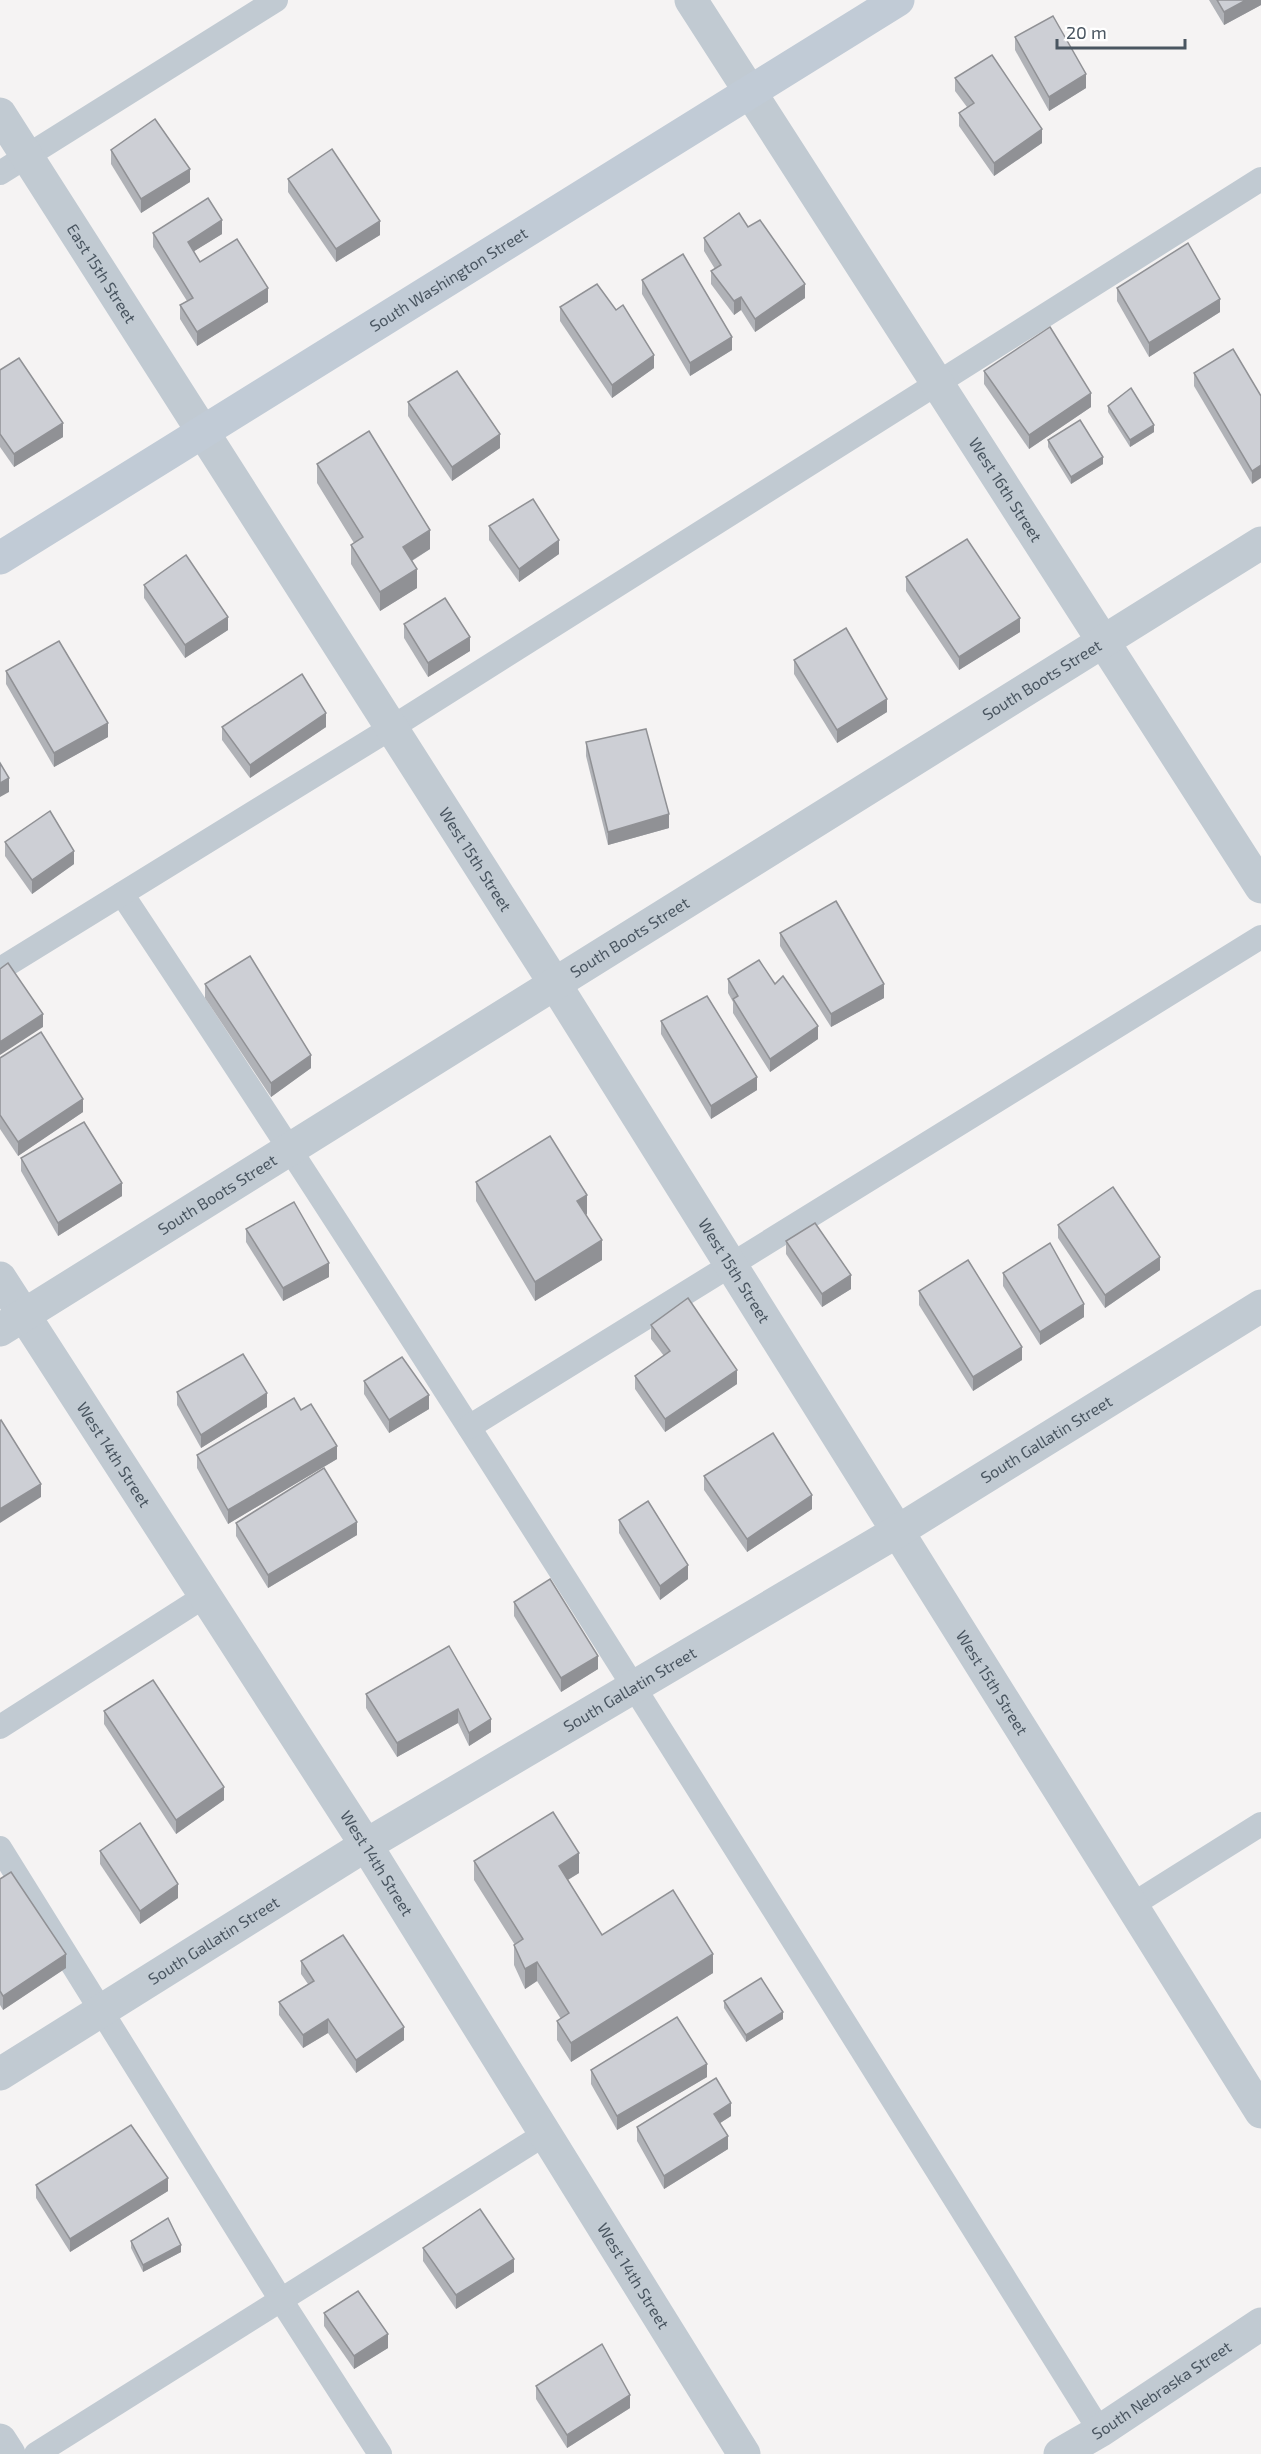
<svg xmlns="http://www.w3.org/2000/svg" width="1261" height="2454" viewBox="0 0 1261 2454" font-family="'Exo 2',sans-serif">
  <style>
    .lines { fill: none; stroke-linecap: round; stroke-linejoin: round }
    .service { stroke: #c1cad2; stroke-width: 24 }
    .minor { stroke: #c1cad2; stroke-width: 33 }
    .secondary { stroke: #c1cbd6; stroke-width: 33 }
    .wall { fill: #b0b2b7 }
    .shaded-wall { fill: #909195 }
    .building { fill: #cdcfd5; stroke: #909195; stroke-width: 1.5 }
    .labels { text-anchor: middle; stroke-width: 4.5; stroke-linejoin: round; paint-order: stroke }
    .street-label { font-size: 16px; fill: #4a5661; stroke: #fff }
  </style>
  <rect width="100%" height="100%" fill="#f5f3f3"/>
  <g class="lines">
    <g class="service">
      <path d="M0,173L276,0"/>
      <path d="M122,894C458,1400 778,1916 1100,2431"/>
      <path d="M0,969L391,728L1261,179"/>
      <path d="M469,1427L1261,937"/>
      <path d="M0,1727L205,1596"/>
      <path d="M0,1848L281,2300L380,2454"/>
      <path d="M1132,1905L1261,1824"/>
      <path d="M36,2454L545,2134"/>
    </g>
    <g class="minor">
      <path id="s1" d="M691,0L1261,887"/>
      <path id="s2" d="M0,114L555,984L1261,2112"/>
      <path id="s3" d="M0,1278L366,1845L744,2454"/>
      <path id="s4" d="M0,1330L1261,543"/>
      <path id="s5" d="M0,2074L366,1845L898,1531L1261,1306"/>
      <path d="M0,2440L9,2454"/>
      <path id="s6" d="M1060,2454L1100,2431L1261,2324"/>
    </g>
    <path class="secondary" id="s7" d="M0,558L898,0"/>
  </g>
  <g class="wall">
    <path d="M1209,0H1261V5L1224,25Z"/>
    <path d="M1015,37L1086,88L1049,111L1015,50Z"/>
    <path d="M955,78L1042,143L994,176L959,126V113L967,107L955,91Z"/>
    <path d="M111,150L190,182L141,213L111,164Z"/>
    <path d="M288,179L380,235L336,262L288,192Z"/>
    <path d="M748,227L805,298L755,332L741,310L734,315L711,284V271L715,269L704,251V238Z"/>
    <path d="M153,233L222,234L194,251L200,262L268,302L197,346L180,319V305L187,301L153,247Z"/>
    <path d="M642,280L732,350L690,376L642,294Z"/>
    <path d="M1117,288L1220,312L1149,357L1117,301Z"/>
    <path d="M560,307L616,310L654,368L612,398L560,321Z"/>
    <path d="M0,370L63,437L14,467L0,447Z"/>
    <path d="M984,371L1091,407L1029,449L984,384Z"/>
    <path d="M1194,373L1261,396L1252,484L1194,386Z"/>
    <path d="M408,402L500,448L452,481L408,416Z"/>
    <path d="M1108,406L1154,432L1130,447L1108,412Z"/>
    <path d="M1048,440L1103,464L1071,484L1048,447Z"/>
    <path d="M317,464L430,549L412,561L417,588L380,611L351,564V545L354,543L317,483Z"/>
    <path d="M489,526L559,554L519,582L489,540Z"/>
    <path d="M906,577L1020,632L959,670L906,591Z"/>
    <path d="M144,585L228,630L185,658L144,598Z"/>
    <path d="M404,624L470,651L428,677L404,638Z"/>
    <path d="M794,660L887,712L837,743L794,674Z"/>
    <path d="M6,671L108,737L54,767L6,684Z"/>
    <path d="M222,727H326L250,778L222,740Z"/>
    <path d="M586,742L669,828L608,845L586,756Z"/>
    <path d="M5,842L74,864L32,894L5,856Z"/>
    <path d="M780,933L884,998L831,1027L780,946Z"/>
    <path d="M728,979L775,984L818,1039L770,1072L733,1013V1002L728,993Z"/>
    <path d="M205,984L311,1068L271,1097L205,998Z"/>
    <path d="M661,1021L757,1090L711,1119L661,1034Z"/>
    <path d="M0,1058L83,1112L18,1156L0,1129Z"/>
    <path d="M21,1158L122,1196L58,1236L21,1171Z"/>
    <path d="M476,1182L587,1214L586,1215L602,1260L535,1301L476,1201Z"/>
    <path d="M1058,1225L1160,1270L1105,1308L1058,1238Z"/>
    <path d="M246,1229L329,1277L283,1301L246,1242Z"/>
    <path d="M786,1241L851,1289L822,1307L786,1254Z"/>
    <path d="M1003,1273L1084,1317L1040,1345L1003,1286Z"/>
    <path d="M919,1291L1022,1360L973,1391L919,1305Z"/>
    <path d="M651,1325L737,1384L665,1432L635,1389V1376L664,1356L651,1339Z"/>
    <path d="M364,1381L429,1409L389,1433L364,1394Z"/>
    <path d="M177,1392L267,1407L201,1448L177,1405Z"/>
    <path d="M301,1410L337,1459L228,1524L197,1468V1455Z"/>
    <path d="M704,1476L812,1509L747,1552L704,1490Z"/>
    <path d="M619,1520L688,1579L660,1600L619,1533Z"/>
    <path d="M236,1523L357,1535L268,1588L236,1536Z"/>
    <path d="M514,1602L598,1669L561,1692L514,1616Z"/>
    <path d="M449,1646L491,1732L469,1746L458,1723L397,1757L366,1708V1694Z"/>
    <path d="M104,1711L224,1800L176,1834L104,1724Z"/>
    <path d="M100,1851L178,1898L140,1924L100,1864Z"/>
    <path d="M474,1861L579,1873L568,1880L602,1935L713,1973L571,2062L557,2040V2021L561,2019L537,1981L525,1989L514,1965V1945H515L474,1880Z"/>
    <path d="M0,1879L66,1968L3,2010L0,2005Z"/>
    <path d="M301,1961L404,2040L356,2073L328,2033L303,2048L279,2015V2002L308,1984L301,1974Z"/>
    <path d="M724,2001L783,2019L746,2042L724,2008Z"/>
    <path d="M591,2070L707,2077L617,2130L591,2084Z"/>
    <path d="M731,2116L720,2123L728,2149L664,2189L637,2141V2127Z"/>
    <path d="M36,2185L168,2191L70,2252L36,2198Z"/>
    <path d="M131,2241L181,2252L143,2272L131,2248Z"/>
    <path d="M423,2248L514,2272L456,2309L423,2261Z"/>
    <path d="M324,2313L388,2348L354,2369L324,2326Z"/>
    <path d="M536,2386L630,2408L567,2448L536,2399Z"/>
  </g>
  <g class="shaded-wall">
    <path d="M1246,0H1261V5L1224,25V12Z"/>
    <path d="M1086,74V88L1049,111V97Z"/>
    <path d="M1042,129V143L994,176V163Z"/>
    <path d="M190,169V182L141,213V199Z"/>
    <path d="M222,220V234L188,255V242Z"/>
    <path d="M380,221V235L336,262V249Z"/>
    <path d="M805,284V298L755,332V319Z"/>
    <path d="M268,288V302L197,346V332Z"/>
    <path d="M741,297V310L734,315V301Z"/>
    <path d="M1220,299V312L1149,357V343Z"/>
    <path d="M732,337V350L690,376V363Z"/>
    <path d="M654,355V368L612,398V385Z"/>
    <path d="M1091,393V407L1029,449V435Z"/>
    <path d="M63,423V437L14,467V454Z"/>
    <path d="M1154,425V432L1130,447V440Z"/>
    <path d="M500,434V448L452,481V467Z"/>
    <path d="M1103,457V464L1071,484V477Z"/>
    <path d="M1261,465V478L1252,484V471Z"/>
    <path d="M430,530V549L403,566V547Z"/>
    <path d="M559,540V554L519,582V569Z"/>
    <path d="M417,569V588L380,611V592Z"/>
    <path d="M228,617V630L185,658V645Z"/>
    <path d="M1020,618V632L959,670V657Z"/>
    <path d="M470,637V651L428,677V663Z"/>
    <path d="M887,699V712L837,743V730Z"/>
    <path d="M326,713V727L250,778V765Z"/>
    <path d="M108,723V737L54,767V753Z"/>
    <path d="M9,778V792L0,797V783Z"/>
    <path d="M669,814V828L608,845V832Z"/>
    <path d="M74,851V864L32,894V880Z"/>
    <path d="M884,984V998L831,1027V1014Z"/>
    <path d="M43,1014V1027L0,1055V1042Z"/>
    <path d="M818,1026V1039L770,1072V1059Z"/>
    <path d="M311,1055V1068L271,1097V1083Z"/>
    <path d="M757,1077V1090L711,1119V1106Z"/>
    <path d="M83,1099V1112L18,1156V1142Z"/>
    <path d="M122,1183V1196L58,1236V1223Z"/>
    <path d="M587,1195V1214L577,1220V1201Z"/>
    <path d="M602,1240V1260L535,1301V1282Z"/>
    <path d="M1160,1257V1270L1105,1308V1295Z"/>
    <path d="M329,1263V1277L283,1301V1288Z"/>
    <path d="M851,1275V1289L822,1307V1294Z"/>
    <path d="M1084,1304V1317L1040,1345V1332Z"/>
    <path d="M1022,1347V1360L973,1391V1377Z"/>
    <path d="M737,1370V1384L665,1432V1419Z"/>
    <path d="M267,1393V1407L201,1448V1435Z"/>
    <path d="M429,1395V1409L389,1433V1420Z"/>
    <path d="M337,1446V1459L228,1524V1510Z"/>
    <path d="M41,1484V1497L0,1523V1509Z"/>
    <path d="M812,1495V1509L747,1552V1539Z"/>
    <path d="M357,1522V1535L268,1588V1575Z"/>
    <path d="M688,1565V1579L660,1600V1586Z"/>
    <path d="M598,1656V1669L561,1692V1678Z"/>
    <path d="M458,1709V1723L397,1757V1743Z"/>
    <path d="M491,1719V1732L469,1746V1733Z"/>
    <path d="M224,1787V1800L176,1834V1820Z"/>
    <path d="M579,1853V1873L559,1885V1866Z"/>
    <path d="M178,1884V1898L140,1924V1911Z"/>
    <path d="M66,1954V1968L3,2010V1996Z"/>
    <path d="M713,1954V1973L571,2062V2043Z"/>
    <path d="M537,1962V1981L525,1989V1969Z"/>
    <path d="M783,2012V2019L746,2042V2035Z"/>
    <path d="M328,2019V2033L303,2048V2035Z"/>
    <path d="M404,2027V2040L356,2073V2060Z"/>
    <path d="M707,2064V2077L617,2130V2116Z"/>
    <path d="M731,2103V2116L714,2127V2114Z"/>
    <path d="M728,2136V2149L664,2189V2176Z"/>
    <path d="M168,2178V2191L70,2252V2239Z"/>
    <path d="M181,2245V2252L143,2272V2265Z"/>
    <path d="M514,2259V2272L456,2309V2295Z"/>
    <path d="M388,2334V2348L354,2369V2356Z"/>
    <path d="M630,2395V2408L567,2448V2435Z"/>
  </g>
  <g class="building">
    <path d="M1217,0H1246L1224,12Z"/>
    <path d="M1053,16L1086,74L1049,97L1015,37Z"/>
    <path d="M992,55L1042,129L994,163L959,113L974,103L955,78Z"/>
    <path d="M155,119L190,169L141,199L111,150Z"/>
    <path d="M332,149L380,221L336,249L288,179Z"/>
    <path d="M208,198L222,220L188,242L200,262L237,239L268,288L197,332L180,305L193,298L153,233Z"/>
    <path d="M739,213L748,227L760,220L805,284L755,319L741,297L734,301L711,271L721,265L704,238Z"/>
    <path d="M1188,243L1220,299L1149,343L1117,288Z"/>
    <path d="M683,254L732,337L690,363L642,280Z"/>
    <path d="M597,284L616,310L623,305L654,355L612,385L560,307Z"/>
    <path d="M1050,327L1091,393L1029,435L984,371Z"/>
    <path d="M1233,349L1261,396V465L1252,471L1194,373Z"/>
    <path d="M19,358L63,423L14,454L0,434V370Z"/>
    <path d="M457,371L500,434L452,467L408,402Z"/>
    <path d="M1131,388L1154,425L1130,440L1108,406Z"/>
    <path d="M1080,420L1103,457L1071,477L1048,440Z"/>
    <path d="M369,431L430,530L403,547L417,569L380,592L351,545L363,537L317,464Z"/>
    <path d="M533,499L559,540L519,569L489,526Z"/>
    <path d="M967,539L1020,618L959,657L906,577Z"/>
    <path d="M186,555L228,617L185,645L144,585Z"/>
    <path d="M445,598L470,637L428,663L404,624Z"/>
    <path d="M846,628L887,699L837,730L794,660Z"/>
    <path d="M59,641L108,723L54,753L6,671Z"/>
    <path d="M302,674L326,713L250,765L222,727Z"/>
    <path d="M646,729L669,814L608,832L586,742Z"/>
    <path d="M0,763L9,778L0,783Z"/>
    <path d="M50,811L74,851L32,880L5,842Z"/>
    <path d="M836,901L884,984L831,1014L780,933Z"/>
    <path d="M250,956L311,1055L271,1083L205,984Z"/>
    <path d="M759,960L775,984L783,976L818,1026L770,1059L733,999L738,996L728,979Z"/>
    <path d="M8,963L43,1014L0,1042V969Z"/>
    <path d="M707,996L757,1077L711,1106L661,1021Z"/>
    <path d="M41,1032L83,1099L18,1142L0,1115V1058Z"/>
    <path d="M84,1122L122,1183L58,1223L21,1158Z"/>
    <path d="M550,1136L587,1195L577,1201L602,1240L535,1282L476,1182Z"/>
    <path d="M1113,1187L1160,1257L1105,1295L1058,1225Z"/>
    <path d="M294,1202L329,1263L283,1288L246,1229Z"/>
    <path d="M815,1223L851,1275L822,1294L786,1241Z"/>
    <path d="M1050,1243L1084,1304L1040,1332L1003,1273Z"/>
    <path d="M968,1260L1022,1347L973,1377L919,1291Z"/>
    <path d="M688,1298L737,1370L665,1419L635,1376L670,1351L651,1325Z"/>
    <path d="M243,1354L267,1393L201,1435L177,1392Z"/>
    <path d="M402,1357L429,1395L389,1420L364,1381Z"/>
    <path d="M294,1398L301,1410L311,1404L337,1446L228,1510L197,1455Z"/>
    <path d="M1,1420L41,1484L0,1509V1421Z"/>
    <path d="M773,1433L812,1495L747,1539L704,1476Z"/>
    <path d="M324,1468L357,1522L268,1575L236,1523Z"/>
    <path d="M648,1501L688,1565L660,1586L619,1520Z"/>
    <path d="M550,1579L598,1656L561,1678L514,1602Z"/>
    <path d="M449,1646L491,1719L469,1733L458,1709L397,1743L366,1694Z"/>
    <path d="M153,1680L224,1787L176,1820L104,1711Z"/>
    <path d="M553,1812L579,1853L559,1866L602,1935L673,1890L713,1954L571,2043L557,2021L569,2013L537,1962L525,1969L514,1945L523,1939L474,1861Z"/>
    <path d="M140,1823L178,1884L140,1911L100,1851Z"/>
    <path d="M11,1872L66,1954L3,1996L0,1991V1879Z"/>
    <path d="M343,1935L404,2027L356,2060L328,2019L303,2035L279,2002L314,1981L301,1961Z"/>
    <path d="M761,1978L783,2012L746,2035L724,2001Z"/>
    <path d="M677,2017L707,2064L617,2116L591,2070Z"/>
    <path d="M716,2078L731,2103L714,2114L728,2136L664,2176L637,2127Z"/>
    <path d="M131,2125L168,2178L70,2239L36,2185Z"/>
    <path d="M480,2209L514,2259L456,2295L423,2248Z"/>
    <path d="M168,2218L181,2245L143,2265L131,2241Z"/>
    <path d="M358,2291L388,2334L354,2356L324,2313Z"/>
    <path d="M602,2344L630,2395L567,2435L536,2386Z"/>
  </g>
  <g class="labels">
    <g class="street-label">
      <text dy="6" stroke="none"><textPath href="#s2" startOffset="189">East 15th Street</textPath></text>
      <text dy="6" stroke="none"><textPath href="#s7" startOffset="528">South Washington Street</textPath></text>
      <text dy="6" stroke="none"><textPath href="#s1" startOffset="582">West 16th Street</textPath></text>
      <text dy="6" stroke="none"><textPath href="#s4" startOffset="1228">South Boots Street</textPath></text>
      <text dy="6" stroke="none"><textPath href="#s2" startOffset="884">West 15th Street</textPath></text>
      <text dy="6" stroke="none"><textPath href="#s4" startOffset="742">South Boots Street</textPath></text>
      <text dy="6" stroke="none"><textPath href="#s4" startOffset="256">South Boots Street</textPath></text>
      <text dy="6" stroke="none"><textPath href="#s2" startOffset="1370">West 15th Street</textPath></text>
      <text dy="6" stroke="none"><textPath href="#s5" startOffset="1224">South Gallatin Street</textPath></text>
      <text dy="6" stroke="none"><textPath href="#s3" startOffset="210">West 14th Street</textPath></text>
      <text dy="6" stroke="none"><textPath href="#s2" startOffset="1856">West 15th Street</textPath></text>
      <text dy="6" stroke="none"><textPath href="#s5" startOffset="738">South Gallatin Street</textPath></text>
      <text dy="6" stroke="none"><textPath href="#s3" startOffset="696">West 14th Street</textPath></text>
      <text dy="6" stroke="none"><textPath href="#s5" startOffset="252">South Gallatin Street</textPath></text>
      <text dy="6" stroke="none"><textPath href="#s3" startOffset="1182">West 14th Street</textPath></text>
      <text dy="6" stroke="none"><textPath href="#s6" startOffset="120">South Nebraska Street</textPath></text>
    </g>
  </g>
  <path d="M1057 39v9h128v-9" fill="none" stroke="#4a5661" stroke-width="3"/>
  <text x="1066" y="39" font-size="18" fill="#4a5661" stroke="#ffffff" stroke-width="4.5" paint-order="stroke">20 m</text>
</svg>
